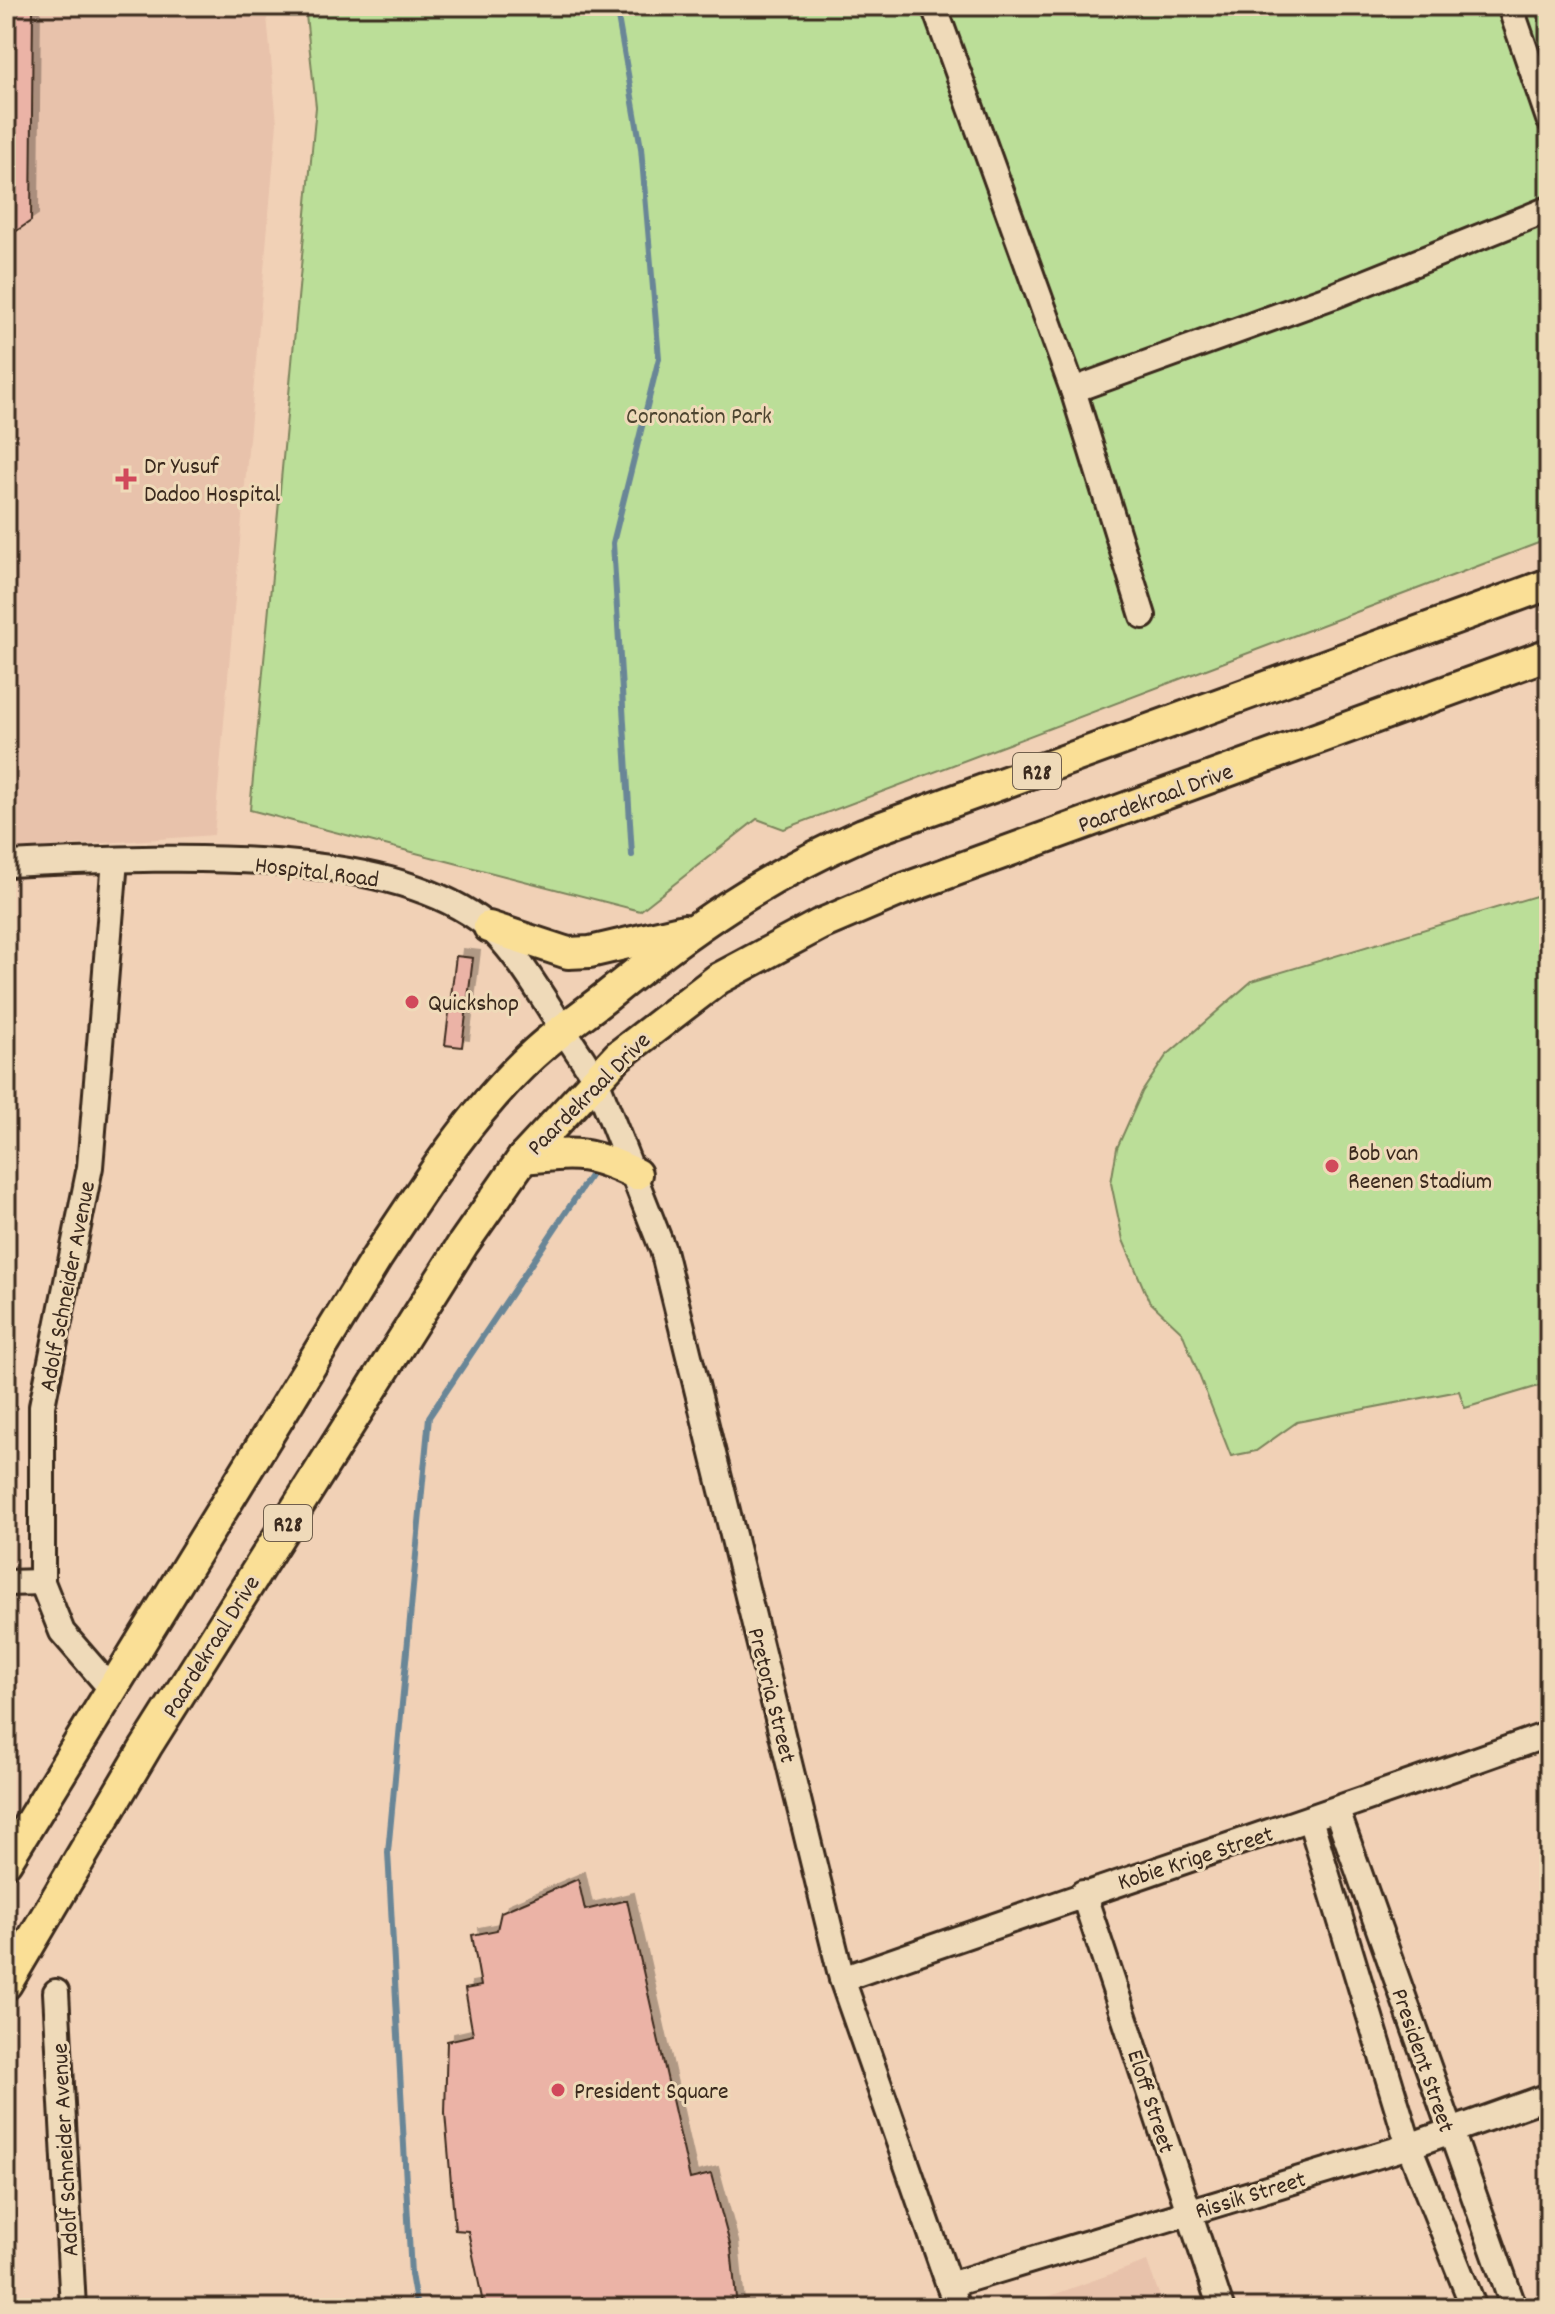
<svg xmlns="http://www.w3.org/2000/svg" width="1555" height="2314" viewBox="0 0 1555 2314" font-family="Dekko,sans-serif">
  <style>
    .built { fill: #e8c2ab }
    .green { fill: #bbde98; stroke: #7b845b; stroke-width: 2 }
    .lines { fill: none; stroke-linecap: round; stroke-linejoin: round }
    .stream { stroke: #698697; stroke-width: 6 }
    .building { fill: #ebb3a6; stroke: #3b2a1e; stroke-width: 2; filter: url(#shadow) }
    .minor-casing { stroke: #3b2a1e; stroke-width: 30 }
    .major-casing { stroke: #3b2a1e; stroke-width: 36 }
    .minor { stroke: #efdab9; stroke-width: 24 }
    .major { stroke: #fadf96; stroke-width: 30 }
    .poi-dot { fill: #d1495b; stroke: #efdab9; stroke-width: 3 }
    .labels { text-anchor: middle; stroke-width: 6; stroke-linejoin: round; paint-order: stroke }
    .shield { fill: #efdab9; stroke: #715f4c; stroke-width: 2 }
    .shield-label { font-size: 22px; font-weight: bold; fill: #3b2a1e }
    .park-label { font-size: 24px; fill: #4e4530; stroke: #efdab9 }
    .poi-label { font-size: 24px; fill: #3b2a1e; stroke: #efdab9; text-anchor: start }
    .street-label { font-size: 24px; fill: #3b2a1e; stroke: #efdab9 }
  </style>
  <defs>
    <filter id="shadow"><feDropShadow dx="7" dy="-7" stdDeviation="0" flood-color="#0004"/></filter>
  </defs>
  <rect width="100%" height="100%" fill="#f1d1b6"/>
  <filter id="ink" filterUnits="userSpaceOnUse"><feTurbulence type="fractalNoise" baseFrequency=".0125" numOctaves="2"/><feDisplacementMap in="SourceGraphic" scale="16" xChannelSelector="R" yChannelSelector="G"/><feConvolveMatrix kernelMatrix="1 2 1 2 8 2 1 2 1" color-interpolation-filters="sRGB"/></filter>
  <g filter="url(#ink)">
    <g class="built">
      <path d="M6,6H266L277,123L214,835L6,850Z"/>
      <path d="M1147,2261L1164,2308H1017Z"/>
    </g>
    <g class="green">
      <path d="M305,6H1549V539L784,829L757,819L640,911L250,810L316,107Z"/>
      <path d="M1549,892V1383L1465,1408L1459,1391L1297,1422L1256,1451L1231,1456L1182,1332L1149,1301L1123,1240L1111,1183L1117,1148L1142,1092L1166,1056L1252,981Z"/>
    </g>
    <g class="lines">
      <g class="stream">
        <path d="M616,6L641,148L659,358L613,543L632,855"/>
        <path d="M417,2308L411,2274L388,1852L429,1417L594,1170"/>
      </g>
    </g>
    <g class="building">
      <path d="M6,6H33L31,221L6,238Z"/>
      <path d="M456,956L473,958L462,1047L445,1045Z"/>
      <path d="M578,1879L585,1910L627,1900L690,2179L711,2174L731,2248L737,2308H484L468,2231L455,2230L445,2113L447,2041L473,2035L465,1989L481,1986L472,1935L497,1930L501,1912Z"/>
    </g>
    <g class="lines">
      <g class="minor-casing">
        <g id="minor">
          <path d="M934,6L1073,390L1143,616"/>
          <path d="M1510,6L1549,119"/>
          <path d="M1073,390L1333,296L1549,209"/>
          <path d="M6,864C136,859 382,840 486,925C520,953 555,1020 582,1058L596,1080L663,1250L842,1979L957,2308"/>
          <path d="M6,1583L42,1582"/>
          <path d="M113,1691L62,1632L42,1582V1406L90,1167L115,860"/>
          <path d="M1337,1811L1514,2308"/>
          <path d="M1310,1819L1409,2146L1474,2308"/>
          <path d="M1083,1893L1221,2308"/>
          <path d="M842,1979C1077,1896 1314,1819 1549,1734"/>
          <path d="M56,1992L73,2308"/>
          <path d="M949,2285L1409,2146L1549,2096"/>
        </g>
      </g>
      <g class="major-casing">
        <g id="major">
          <path d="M489,927L568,953L590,952L684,930"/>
          <path d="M523,1158C576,1153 586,1150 636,1174"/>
          <path d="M6,1862L376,1259C420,1193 465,1121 522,1065C547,1039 579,1018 607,996C691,928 763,878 863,834L1549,584"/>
          <path d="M6,1984L146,1747L463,1244L523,1158L618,1056L718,979L819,925L901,890L1549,654"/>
        </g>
      </g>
      <use href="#minor" class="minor"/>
      <use href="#major" class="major"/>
    </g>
  </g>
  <g class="poi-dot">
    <path d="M122 467h8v8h8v8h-8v8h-8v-8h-8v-8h8z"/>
    <circle cx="412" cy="1002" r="8"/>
    <circle cx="1332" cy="1166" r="8"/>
    <circle cx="558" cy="2090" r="8"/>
  </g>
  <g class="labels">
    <g class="shield">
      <rect x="1013" y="753" width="48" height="36" rx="6"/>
      <rect x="264" y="1505" width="48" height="36" rx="6"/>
    </g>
    <g class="shield-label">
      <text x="1037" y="779">R28</text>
      <text x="288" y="1531">R28</text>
    </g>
    <g class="park-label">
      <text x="699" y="423">Coronation Park</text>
    </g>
    <g class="poi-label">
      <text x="144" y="473">Dr Yusuf<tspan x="144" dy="28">Dadoo Hospital</tspan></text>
      <text x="428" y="1010">Quickshop</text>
      <text x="1348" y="1160">Bob van<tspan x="1348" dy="28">Reenen Stadium</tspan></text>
      <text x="574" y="2098">President Square</text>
    </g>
    <g class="street-label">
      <text transform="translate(1155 797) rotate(-20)" y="8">Paardekraal Drive</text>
      <text transform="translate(317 871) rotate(7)" y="8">Hospital Road</text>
      <text transform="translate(588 1093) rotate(-45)" y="8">Paardekraal Drive</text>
      <text transform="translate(66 1286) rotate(-79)" y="8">Adolf Schneider Avenue</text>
      <text transform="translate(210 1646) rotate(-58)" y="8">Paardekraal Drive</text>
      <text transform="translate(773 1695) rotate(76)" y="8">Pretoria Street</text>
      <text transform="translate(1195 1857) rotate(-18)" y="8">Kobie Krige Street</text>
      <text transform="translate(1424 2060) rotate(71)" y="8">President Street</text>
      <text transform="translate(1152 2101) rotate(72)" y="8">Eloff Street</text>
      <text transform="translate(64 2150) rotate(-93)" y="8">Adolf Schneider Avenue</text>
      <text transform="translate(1250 2194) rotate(-17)" y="8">Rissik Street</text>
    </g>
  </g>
  <rect width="1555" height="2314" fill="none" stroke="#efdab9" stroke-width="32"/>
  <rect x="16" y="16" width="1523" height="2282" fill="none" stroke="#3b2a1e" stroke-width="3" filter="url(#ink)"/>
</svg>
